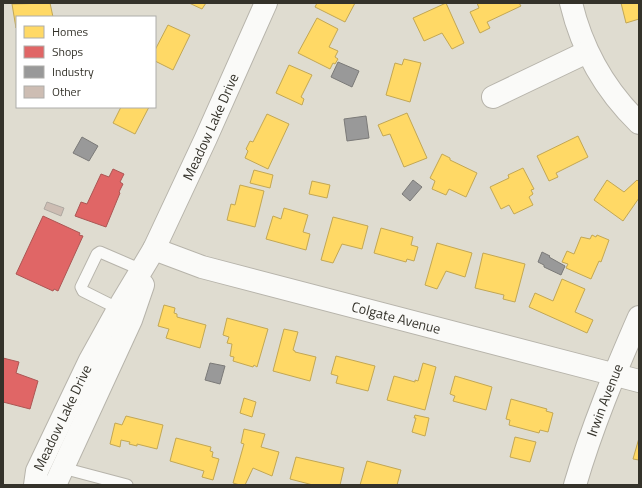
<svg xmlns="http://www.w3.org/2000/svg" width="642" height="488" viewBox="0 0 642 488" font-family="'Titillium Web',sans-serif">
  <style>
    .homes { fill: #ffd966; stroke: #c2a754 }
    .shops { fill: #e06666; stroke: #ac5654 }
    .industry { fill: #999; stroke: #7b7a78 }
    .building { fill: #cdbdb3; stroke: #aea8a1 }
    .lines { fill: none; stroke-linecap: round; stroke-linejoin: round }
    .lane-casing { stroke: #b7b4ab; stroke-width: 13 }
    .street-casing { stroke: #b7b4ab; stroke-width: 24 }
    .lane { stroke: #fafaf8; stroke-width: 11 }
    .street { stroke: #fafaf8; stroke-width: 22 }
    .labels { text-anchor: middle; stroke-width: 4; stroke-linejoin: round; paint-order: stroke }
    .street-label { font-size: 14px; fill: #34322a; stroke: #fff }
  </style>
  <rect width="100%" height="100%" fill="#dfdcd0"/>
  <g class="homes">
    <path d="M50,3L53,17H17L16,28L12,4Z"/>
    <path d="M189,3H206L202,9Z"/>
    <path d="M317,3H355L345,22L315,7Z"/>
    <path d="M446,3L464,43L452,49L442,33L424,41L413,18Z"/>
    <path d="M477,3H519L521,6L487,22L490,28L480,33L470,12L479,8Z"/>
    <path d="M621,3H639V19L626,23Z"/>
    <path d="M317,18L338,29L329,47L338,51L335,57L338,59L335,64L333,63L330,69L298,53Z"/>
    <path d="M168,25L190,35L173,70L155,61V50Z"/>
    <path d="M404,59L421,63L410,102L386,95L395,63L402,65Z"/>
    <path d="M289,65L312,75L301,97L304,99L302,105L276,93Z"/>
    <path d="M121,107H149L135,134L113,123Z"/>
    <path d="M407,113L427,158L404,167L390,134L383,136L378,125Z"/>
    <path d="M267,114L289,124L268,169L245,158L248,151L246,149L250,141L253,142Z"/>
    <path d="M578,136L588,157L556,173L558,177L549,181L537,156Z"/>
    <path d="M442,154L450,158V160L477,173L466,197L449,189L446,195L432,189L435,181L430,178Z"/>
    <path d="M523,168L534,189L531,190L533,194L529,197L533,205L514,214L509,205L501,209L490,187L509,178L508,175Z"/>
    <path d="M254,170L273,175L270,188L250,183Z"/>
    <path d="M607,180L624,192L637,180L639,182V198L623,221L594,200Z"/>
    <path d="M312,181L330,185L327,198L309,194Z"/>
    <path d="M240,185L264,191L255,227L227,220L231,204L235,205Z"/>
    <path d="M284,208L308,215L303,232L310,234L306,250L266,239L273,216L281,219Z"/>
    <path d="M333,217L368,226L362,249L342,244L333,263L321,260Z"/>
    <path d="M381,228L413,237L411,245L418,247L414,261L407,259L406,262L374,253Z"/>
    <path d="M592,235L596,237L597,235L609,240L601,262L599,261L591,279L566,268L568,264L562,262L567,251L574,254L581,237L590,239Z"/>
    <path d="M437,243L472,253L465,277L446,271L437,289L425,285Z"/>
    <path d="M483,253L525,264L515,302L503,299L504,295L475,288Z"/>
    <path d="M562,279L585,289L575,312L593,320L587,333L529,307L535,293L553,301Z"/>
    <path d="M164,305L175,308L174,313L177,314V317L206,325L200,348L166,338L169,329L158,326Z"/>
    <path d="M227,318L268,329L257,367L254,365L253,367L233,361L234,357L230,356L232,344L227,343L229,337L223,335Z"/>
    <path d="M284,329L298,332L293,350L295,351V352L316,357L310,381L273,371Z"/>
    <path d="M336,356L375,366L368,391L336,383L338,376L331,374Z"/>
    <path d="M423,363L436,367L425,410L387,400L394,376L415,382V380L418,381Z"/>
    <path d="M455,376L492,387L486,410L453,401L455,396L450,394Z"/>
    <path d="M244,398L256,402L252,417L240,413Z"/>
    <path d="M511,399L547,409L546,411L553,413L548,432L540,430L539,433L509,425L510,420L506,419Z"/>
    <path d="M415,415L429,418L425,436L412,432L416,418H414Z"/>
    <path d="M126,416L163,425L157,449L137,444V446L129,444L130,442L121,440L120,447L110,444L115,423L122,425Z"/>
    <path d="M244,429L265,434L261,447L279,452L272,476L253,468L245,485H240L233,483L244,444L241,443Z"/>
    <path d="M515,437L536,442L530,462L510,457Z"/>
    <path d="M176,438L211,447L210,451L213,452L212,457L219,459L213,480L202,477L204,471L170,461Z"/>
    <path d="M639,438V460L633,459Z"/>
    <path d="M296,457L344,468L340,485H313L290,479Z"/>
    <path d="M367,461L401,470L397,485H360Z"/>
  </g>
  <g class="shops">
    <path d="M113,169L124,174L120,182L123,184L119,192L120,193L106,227L75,216L81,202L87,204L101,174L109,177Z"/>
    <path d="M43,216L80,233L79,235L83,236L58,291L54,289L53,291L16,274Z"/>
    <path d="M3,358L19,362L16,373L38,381L30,409L3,402Z"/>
  </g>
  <g class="industry">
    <path d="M338,62L359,71L352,87L331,77Z"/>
    <path d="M366,116L369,138L347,141L344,119Z"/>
    <path d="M82,137L98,146L89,161L73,153Z"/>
    <path d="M413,180L422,187L410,201L402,194Z"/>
    <path d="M542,252L550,256L549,257L565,266L561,275L544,267V265L538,262Z"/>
    <path d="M210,363L225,366L220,384L205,380Z"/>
  </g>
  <path class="building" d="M47,202L64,208L61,216L44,209Z"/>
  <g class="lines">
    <g class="lane-casing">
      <g id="lane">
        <path d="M121,310L83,291L81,287L97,254L100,252L144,271"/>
        <path d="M59,467L127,485"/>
      </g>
    </g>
    <g class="street-casing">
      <g id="street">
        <path d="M571,3C582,49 605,90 639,123"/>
        <path d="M493,97L587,52"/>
        <path id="s1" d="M154,249L202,267L639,381"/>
        <path id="s2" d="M35,485L37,471L90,360L121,304L154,249L206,138L266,3"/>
        <path d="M55,485L131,320L143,285"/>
        <path id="s3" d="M575,485C592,427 615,372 639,317"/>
      </g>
    </g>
    <use href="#lane" class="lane"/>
    <use href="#street" class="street"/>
  </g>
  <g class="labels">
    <g class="street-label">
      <text dy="5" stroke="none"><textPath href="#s2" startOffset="400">Meadow Lake Drive</textPath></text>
      <text dy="5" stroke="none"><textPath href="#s1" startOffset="252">Colgate Avenue</textPath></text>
      <text dy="5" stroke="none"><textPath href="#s3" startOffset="90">Irwin Avenue</textPath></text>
      <text dy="5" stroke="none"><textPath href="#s2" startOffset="73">Meadow Lake Drive</textPath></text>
    </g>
  </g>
  <rect width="642" height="488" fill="none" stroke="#34322a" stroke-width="8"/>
  <rect x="16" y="16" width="140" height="92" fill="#ffffff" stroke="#aeadaa"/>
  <rect x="24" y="26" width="20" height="12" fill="#ffd966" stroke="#aeadaa"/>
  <text x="52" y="36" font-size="12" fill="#34322a">Homes</text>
  <rect x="24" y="46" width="20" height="12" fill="#e06666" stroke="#aeadaa"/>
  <text x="52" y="56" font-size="12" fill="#34322a">Shops</text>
  <rect x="24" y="66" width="20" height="12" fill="#999999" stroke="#aeadaa"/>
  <text x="52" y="76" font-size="12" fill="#34322a">Industry</text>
  <rect x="24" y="86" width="20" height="12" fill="#cdbdb3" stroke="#aeadaa"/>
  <text x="52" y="96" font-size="12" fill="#34322a">Other</text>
</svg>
